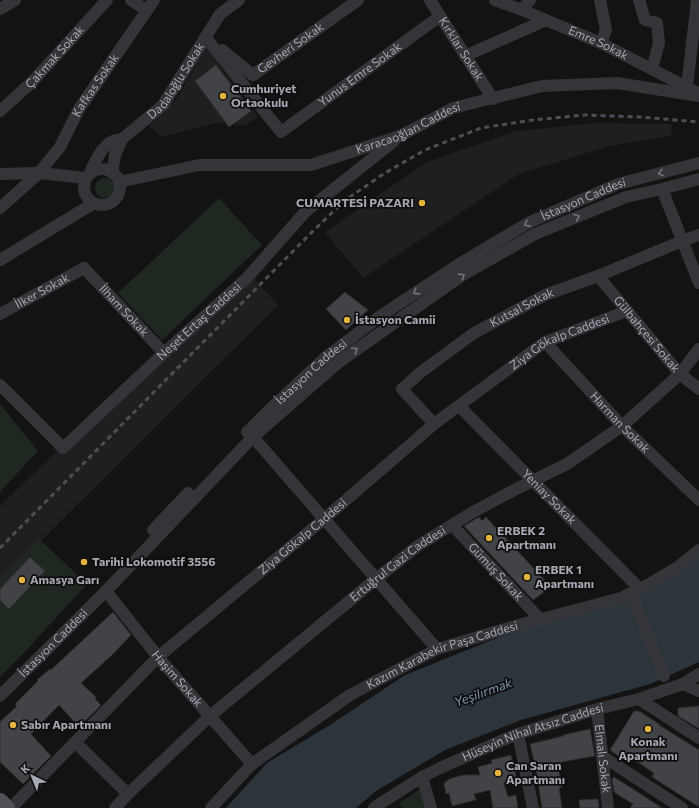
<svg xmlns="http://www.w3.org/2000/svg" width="699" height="808" viewBox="0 0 699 808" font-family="Commissioner,sans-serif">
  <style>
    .built { fill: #1f1f21 }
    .green { fill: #1f2721 }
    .water { fill: #2d353c }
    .building { fill: #424347; stroke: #2d2d30 }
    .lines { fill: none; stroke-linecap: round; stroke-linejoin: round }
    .minor { stroke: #343539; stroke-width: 12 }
    .major { stroke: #505258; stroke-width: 16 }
    .rail { stroke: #4d4f54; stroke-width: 3; stroke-dasharray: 5 4; stroke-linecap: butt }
    .oneway { stroke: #73757d }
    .poi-dot { fill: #e3b53c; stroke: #0e0e0f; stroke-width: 1.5 }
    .labels { text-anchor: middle; stroke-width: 3.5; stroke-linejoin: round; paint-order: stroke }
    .street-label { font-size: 12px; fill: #a6a9b4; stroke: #0e0e0f }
    .poi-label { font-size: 12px; font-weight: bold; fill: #a6a9b4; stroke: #0e0e0f; text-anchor: start }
    .water-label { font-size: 13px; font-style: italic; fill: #7f95ad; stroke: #0e0e0f }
  </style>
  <rect width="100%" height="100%" fill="#131314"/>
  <g class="built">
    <path d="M206,48L258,117L244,126L220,122L162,137L149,126L177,98Z"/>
    <path d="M595,123L672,124L671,136L609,146L519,174L363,278L325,232L427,162L516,131Z"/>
    <path d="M255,279L278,305L0,582V506L120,390Z"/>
  </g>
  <g class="green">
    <circle cx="105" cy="188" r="10"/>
    <path d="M219,198L262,245L162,340L118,293Z"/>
    <path d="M0,404L38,451L0,492Z"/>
    <path d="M39,539L87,584L35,641L0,677V578Z"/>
    <path d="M419,790H421L426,808H402L399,803Z"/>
  </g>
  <path class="water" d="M699,555V662L650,684L521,720L445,750L376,791L356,808H226L267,763L330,725L405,675L512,632L630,600Z"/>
  <g class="building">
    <path d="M216,65L251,111L229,127L195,81Z"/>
    <path d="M345,292L368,310L346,330L326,309Z"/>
    <path d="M479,517L482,521L486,517L551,587L533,600L464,526Z"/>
    <path d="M30,557L45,571L9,609L0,600V589Z"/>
    <path d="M113,612L131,635L112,655L81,683L96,697L95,699L101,705L79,727L59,705L31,734L51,756L23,784L0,762V722L17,706L15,704L38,681L37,680L50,669L51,670Z"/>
    <path d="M699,706V729L678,716V708Z"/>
    <path d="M634,711H639L659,724V725L699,750V807L652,777L654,773L624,753L621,758L610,750Z"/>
    <path d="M590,729L595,756L561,762L562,766L558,767L562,787L559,788L562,808H542L536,770L530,744L563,736V735Z"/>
    <path d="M511,755L517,780L504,783L508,797L516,795L518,808H493L490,790L474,794L476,800L452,806L449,793L446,794L444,784L446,781L452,778L464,775H480L478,767L492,763L491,760Z"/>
    <path d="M614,777L636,791L662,808H630L633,804L614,792L612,779Z"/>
    <path d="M598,799L599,808H580L579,800Z"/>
  </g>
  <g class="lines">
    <g class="minor">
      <path d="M131,0L146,10"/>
      <path id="s1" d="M430,0L440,16L493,99"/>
      <path id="s2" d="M495,0L522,10L601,43L698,93"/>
      <path d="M600,0L606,30L601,43"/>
      <path d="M639,0L645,20L657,23L659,43L652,69"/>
      <path d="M0,9L15,0"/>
      <path d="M522,10L530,0"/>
      <path id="s3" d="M206,38L281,132L440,16"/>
      <path id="s4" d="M222,50L253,75L358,0"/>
      <path d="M465,56L546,20"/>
      <path d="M687,87L697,0"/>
      <path id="s5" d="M0,111L32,82L107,0"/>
      <circle cx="102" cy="187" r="18"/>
      <path d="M90,173C94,163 102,146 113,141C116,140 119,140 122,139"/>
      <path id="s6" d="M112,173L115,155L122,139L163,105L220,14L239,0"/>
      <path d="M0,174L39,173L86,178"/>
      <path id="s7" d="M119,182L199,165H311L400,136L453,108L542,86L617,83L699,96"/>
      <path d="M662,189L699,283"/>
      <path id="s8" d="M0,208L39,173L60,147L79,109L154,0"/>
      <path d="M0,260L94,203"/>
      <path id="s9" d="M598,276L680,374L699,389"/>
      <path id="s10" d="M0,314L84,268L164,353"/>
      <path id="s11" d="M545,342L622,426L699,500"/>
      <path id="s12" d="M0,385L63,448L164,353L247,278L305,212L394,141"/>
      <path id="s13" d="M459,406L640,589"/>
      <path id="s14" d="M434,424L402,389L421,372L474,333L545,295L598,276L682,241L699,235"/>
      <path id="s15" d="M247,432L263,416L326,357L379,317L459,264L530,222L618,184L699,163"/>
      <path d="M253,437L437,649"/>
      <path id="s16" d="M452,525L540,619"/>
      <path d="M153,530L188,493"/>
      <path id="s17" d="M106,591L158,657L252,764"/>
      <path d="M631,593L664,676"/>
      <path d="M683,684L699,691"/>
      <path id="s18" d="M0,696L106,591L253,437L339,362L461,276L535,234L626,197L662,189L699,179"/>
      <path d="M639,699L699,738"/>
      <path id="s19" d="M597,709L608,808"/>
      <path d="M518,734L533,808"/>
      <path d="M75,742L128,794"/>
      <path d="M602,756L682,808"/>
      <path d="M422,777L431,808"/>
      <path id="s20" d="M11,808L158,657L324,519L434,424L545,342L627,311"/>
      <path id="s21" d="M115,808L128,794L210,716L376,579L419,545L473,512L518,488L567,464L622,426L680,374L699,349"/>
      <path id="s22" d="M211,808L252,764L350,695L437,649L515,626L621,598L651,583L678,567L699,550"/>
      <path id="s23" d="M374,808L381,803L422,777L438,769L503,740L518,734L597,709L639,699L683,684L699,674"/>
    </g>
    <path class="major" d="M0,801L7,808"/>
    <path class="rail" d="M0,548L309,235L344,201L385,173L425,150L481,128L533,120L585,115L641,117L699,122"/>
  </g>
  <defs><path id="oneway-chevron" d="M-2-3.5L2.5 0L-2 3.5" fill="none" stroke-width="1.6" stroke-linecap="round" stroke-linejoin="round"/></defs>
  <g class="oneway">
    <use href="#oneway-chevron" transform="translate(661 173) rotate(165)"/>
    <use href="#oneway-chevron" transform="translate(577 217) rotate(-22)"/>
    <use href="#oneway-chevron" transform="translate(527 224) rotate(151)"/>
    <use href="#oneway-chevron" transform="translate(462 276) rotate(-32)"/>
    <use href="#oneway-chevron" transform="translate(416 292) rotate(147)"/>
    <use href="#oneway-chevron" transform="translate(355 350) rotate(-35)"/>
  </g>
  <g class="poi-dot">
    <circle cx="223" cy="96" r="4"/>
    <circle cx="422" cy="203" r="4"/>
    <circle cx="347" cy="320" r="4"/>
    <circle cx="489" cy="538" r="4"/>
    <circle cx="84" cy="562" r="4"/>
    <circle cx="527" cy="577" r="4"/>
    <circle cx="22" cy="580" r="4"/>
    <circle cx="13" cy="725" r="4"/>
    <circle cx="648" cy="729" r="4"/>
    <circle cx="498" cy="773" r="4"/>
  </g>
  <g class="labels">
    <g class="street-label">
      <text dy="4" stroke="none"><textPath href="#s2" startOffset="112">Emre Sokak</textPath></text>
      <text dy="4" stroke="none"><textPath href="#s4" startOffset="86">Gevheri Sokak</textPath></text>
      <text dy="4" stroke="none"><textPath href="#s1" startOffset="58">Kırklar Sokak</textPath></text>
      <text dy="4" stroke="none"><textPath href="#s5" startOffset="77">Çakmak Sokak</textPath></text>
      <text dy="4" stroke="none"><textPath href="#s3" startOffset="218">Yunus Emre Sokak</textPath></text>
      <text dy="4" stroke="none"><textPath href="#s6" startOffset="116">Dadaloğlu Sokak</textPath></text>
      <text dy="4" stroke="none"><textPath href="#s8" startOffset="157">Kafkas Sokak</textPath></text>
      <text dy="4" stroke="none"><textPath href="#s7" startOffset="298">Karacaoğlan Caddesi</textPath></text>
      <text dy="4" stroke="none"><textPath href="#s15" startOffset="412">İstasyon Caddesi</textPath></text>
      <text dy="4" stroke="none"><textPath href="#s10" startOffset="48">İlker Sokak</textPath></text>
      <text dy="4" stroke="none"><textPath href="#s14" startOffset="193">Kutsal Sokak</textPath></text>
      <text dy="4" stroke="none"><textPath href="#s10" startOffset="154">İlham Sokak</textPath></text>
      <text dy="4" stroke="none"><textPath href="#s12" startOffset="275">Neşet Ertaş Caddesi</textPath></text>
      <text dy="4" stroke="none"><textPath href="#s9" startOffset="76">Gülbahçesi Sokak</textPath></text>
      <text dy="4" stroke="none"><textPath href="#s20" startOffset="723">Ziya Gökalp Caddesi</textPath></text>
      <text dy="4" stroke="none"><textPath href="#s15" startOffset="88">İstasyon Caddesi</textPath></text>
      <text dy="4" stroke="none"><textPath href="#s11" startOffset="110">Harman Sokak</textPath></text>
      <text dy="4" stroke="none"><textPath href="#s13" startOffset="128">Yeniay Sokak</textPath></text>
      <text dy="4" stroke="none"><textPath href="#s20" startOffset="399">Ziya Gökalp Caddesi</textPath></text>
      <text dy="4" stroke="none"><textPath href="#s21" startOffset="374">Ertuğrul Gazi Caddesi</textPath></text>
      <text dy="4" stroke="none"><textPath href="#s16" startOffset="64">Gümüş Sokak</textPath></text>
      <text dy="4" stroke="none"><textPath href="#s18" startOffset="75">İstasyon Caddesi</textPath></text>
      <text dy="4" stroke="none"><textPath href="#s22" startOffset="281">Kazım Karabekir Paşa Caddesi</textPath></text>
      <text dy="4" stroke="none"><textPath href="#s17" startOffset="113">Haşim Sokak</textPath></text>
      <text dy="4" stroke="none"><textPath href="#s23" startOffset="177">Hüseyin Nihal Atsız Caddesi</textPath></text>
      <text dy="4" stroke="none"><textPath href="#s19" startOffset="50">Elmalı Sokak</textPath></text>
    </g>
    <g class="poi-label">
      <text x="231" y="93">Cumhuriyet<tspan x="231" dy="14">Ortaokulu</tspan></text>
      <text x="414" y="207" text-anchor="end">CUMARTESİ PAZARI</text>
      <text x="355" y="324">İstasyon Camii</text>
      <text x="497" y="535">ERBEK 2<tspan x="497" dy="14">Apartmanı</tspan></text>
      <text x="92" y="566">Tarihi Lokomotif 3556</text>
      <text x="535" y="574">ERBEK 1<tspan x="535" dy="14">Apartmanı</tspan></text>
      <text x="30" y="584">Amasya Garı</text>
      <text x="21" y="729">Sabır Apartmanı</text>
      <text x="648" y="746" text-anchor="middle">Konak<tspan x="648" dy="14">Apartmanı</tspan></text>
      <text x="506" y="770">Can Saran<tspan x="506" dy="14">Apartmanı</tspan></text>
    </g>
    <g class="water-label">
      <text transform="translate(483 692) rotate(-20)" y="5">Yeşilırmak</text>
    </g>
  </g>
  <g transform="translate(32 776) rotate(317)" stroke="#0e0e0f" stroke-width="3" paint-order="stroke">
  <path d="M0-3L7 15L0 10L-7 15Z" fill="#a6a9b4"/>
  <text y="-6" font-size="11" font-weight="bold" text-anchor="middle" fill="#a6a9b4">K</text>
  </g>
</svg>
